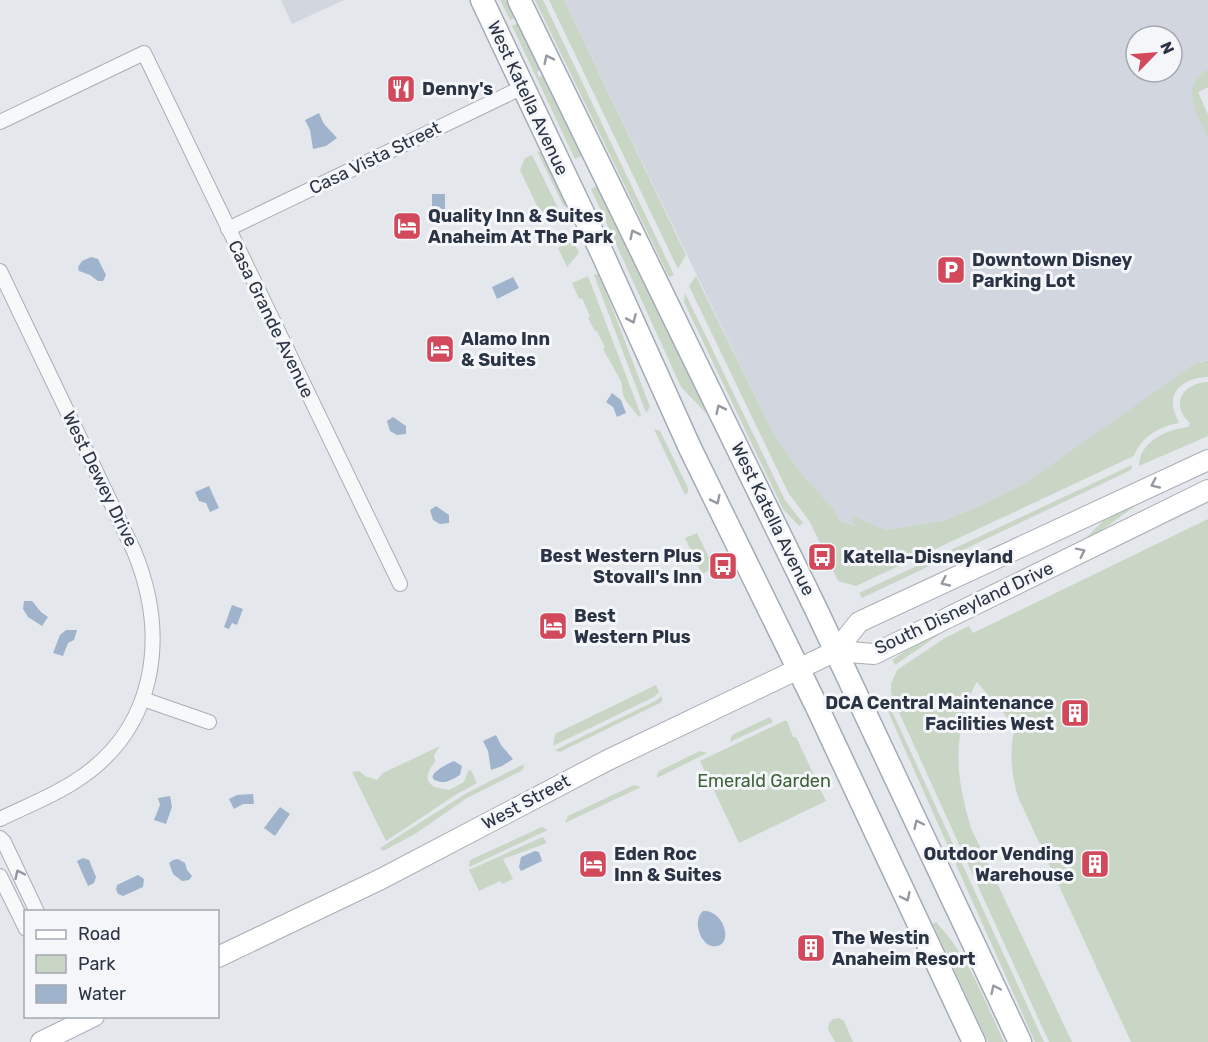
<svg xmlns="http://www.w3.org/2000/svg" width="1208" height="1042" viewBox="0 0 1208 1042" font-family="Rubik,sans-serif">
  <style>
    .built { fill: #d2d6de; fill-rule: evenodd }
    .green { fill: #c9d6c5 }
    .water { fill: #9fb4cc }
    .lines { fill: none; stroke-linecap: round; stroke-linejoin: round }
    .minor-casing { stroke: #a9aeb7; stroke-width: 16 }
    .secondary-casing { stroke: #a9aeb7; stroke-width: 22 }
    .primary-casing { stroke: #a3abb8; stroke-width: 25 }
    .minor { stroke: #f7f8fa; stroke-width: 14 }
    .secondary { stroke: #fff; stroke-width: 20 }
    .primary { stroke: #fff; stroke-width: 22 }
    .oneway { stroke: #959aa2 }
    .oneway2 { stroke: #9196a0 }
    .labels { text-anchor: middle; stroke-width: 6; stroke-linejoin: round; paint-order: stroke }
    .poi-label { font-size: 18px; font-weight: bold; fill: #2b3445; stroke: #f4f6f9; text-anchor: start }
    .street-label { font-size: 18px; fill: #2b3445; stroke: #f4f6f9 }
    .park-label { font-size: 18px; fill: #3f6138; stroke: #f4f6f9 }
  </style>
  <rect width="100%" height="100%" fill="#e4e7ec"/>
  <g class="built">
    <path d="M281,0H344L292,24Z"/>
    <path d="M564,0H1208V87L1198,92L1208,115V360L1202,361L1024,484L982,505L943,521L886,530L853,517L856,526L840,521L833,508L804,477L774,435ZM1136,36H1172V72H1136Z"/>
  </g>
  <g class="green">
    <path d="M500,0H505L515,12L542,68L537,72L539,77L545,74L584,155L575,159L512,26L518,23L515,18L510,20Z"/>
    <path d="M535,0H543L674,275L669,277Z"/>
    <path d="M549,0H564L686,255L678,269Z"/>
    <path d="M1208,70V87L1198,92L1208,115V137C1198,116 1178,84 1208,70Z"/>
    <path d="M537,151L543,153L566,202L564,207Z"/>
    <path d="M532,155L559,210L552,214L539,210L520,170L525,158Z"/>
    <path d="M599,185L708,412L706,413L681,387L591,189Z"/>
    <path d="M570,234L579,253L567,267L558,248L564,245Z"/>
    <path d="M597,274L600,276L650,407L646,413L594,275Z"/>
    <path d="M588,276L641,415L639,417L626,401L623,394L621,381L603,349L605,348L597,331H595L588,318L590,316L582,298L579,299L572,283Z"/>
    <path d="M696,276L774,435L804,477L833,508L840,521L855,526L852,516L886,530L943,521L982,505L1024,484L1193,365L1208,360V377C1193,377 1172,385 1173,404C1173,411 1177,417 1179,423C1160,426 1141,437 1134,456L856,586L838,581L810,522L789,494L689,286Z"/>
    <path d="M685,293L785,500L803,523L799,526L783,509L684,302Z"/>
    <path d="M1208,382V436L1139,466C1140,441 1166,430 1188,427L1190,423C1169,404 1183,383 1208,382Z"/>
    <path d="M654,429L660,431L688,488V492L685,495Z"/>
    <path d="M1132,465L1131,470L862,598L859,593Z"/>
    <path d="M1208,470L1138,504L1092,537L1083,541L1108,516Z"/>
    <path d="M1208,496V503L943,632L895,665L892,660L941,627Z"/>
    <path d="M1208,519V1042H1131L1018,797C1011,773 1009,752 1015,727L977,682C971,691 968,701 965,712C953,753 959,788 971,828L1072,1042H1049L897,708L891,693V684L897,670L945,638L969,626L973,633Z"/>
    <path d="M697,533L714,568L702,574L685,538Z"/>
    <path d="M656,685L659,692L654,697L553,746L555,734Z"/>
    <path d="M662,696V701L660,703L560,752L555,750L655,701Z"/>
    <path d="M885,696L1044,1042H1035L882,698Z"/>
    <path d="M770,717L773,722L730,742L732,735Z"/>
    <path d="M784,721H787L793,737H796L826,801L739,843L700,761Z"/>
    <path d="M440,746L434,755L435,762C429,769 423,780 433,786C438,789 444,788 449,790L464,782L468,771L471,770L477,783L457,794L386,841L352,772L359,771L365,776L377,780L383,773Z"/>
    <path d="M700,751L707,753L657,778V775L659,771Z"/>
    <path d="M524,764L523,770L467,798L415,834L383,851L380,848L465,794Z"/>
    <path d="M634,785L641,787L565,823L568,816Z"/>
    <path d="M542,827L548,830L469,867L470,860Z"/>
    <path d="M543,837L547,843L503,859L513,879L502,884L500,881L479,891L469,870Z"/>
    <path d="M936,922C969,957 984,999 1004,1042H988L933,924Z"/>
    <path d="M839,1018L844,1021L853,1042H835L828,1029L829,1023L833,1019Z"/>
  </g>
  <g class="water">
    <path d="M319,113L324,124L337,138L326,146L313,149L310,130L305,120Z"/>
    <path d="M432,194H445V209L448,216L436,222L432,213Z"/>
    <path d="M91,257L98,259L106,275L103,281H98L90,275L79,271L78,267L82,261Z"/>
    <path d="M513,277L519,288L497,299L492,287Z"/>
    <path d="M612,393L621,400L626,413L617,417L613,407L606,402Z"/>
    <path d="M393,417L406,426V434L397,435L390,431L387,421Z"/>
    <path d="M209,486L219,508L210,512L206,503L199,501L195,492Z"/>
    <path d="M436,506L449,515V523L440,524L433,520L430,510Z"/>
    <path d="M24,601H32L41,612L48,617L42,626L28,617L23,609Z"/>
    <path d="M232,605L243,609L237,625L232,623L229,629L224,627Z"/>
    <path d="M66,630H77L74,640L68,643L63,656L53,653L60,635Z"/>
    <path d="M496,735L501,745L513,759L502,766L491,770L488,751L483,741Z"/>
    <path d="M454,761L462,766L460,775C455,778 447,783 441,782C418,778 449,763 454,761Z"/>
    <path d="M253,794L254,804H243L234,809L229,799L237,795Z"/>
    <path d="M170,796L172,807L166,824L154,820L160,805L158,798Z"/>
    <path d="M280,807L290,814L275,836L264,828Z"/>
    <path d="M535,851L539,852L542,861L521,871L519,867L521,857Z"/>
    <path d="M83,858L89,860L96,877L94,883L88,886L77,861Z"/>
    <path d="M178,859L185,863L187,870L192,876L189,880L182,881L173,874L169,863L173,860Z"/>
    <path d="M138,875L144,879L143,887L123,896L118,894L116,889L117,885Z"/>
    <path d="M703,911C723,909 734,943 717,946C702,950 691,921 703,911Z"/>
  </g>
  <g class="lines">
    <g class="minor-casing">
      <g id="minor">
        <path d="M0,122L144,53L400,584"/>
        <path d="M228,229L523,87"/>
        <path d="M0,271L134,551C169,636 157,730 74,782C51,797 24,807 0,819"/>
        <path d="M143,699L209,722"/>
        <path d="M0,838L4,842L37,912"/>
        <path d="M0,876L26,929"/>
      </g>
    </g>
    <g class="secondary-casing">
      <g id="secondary">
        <path d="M836,651L874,654L1208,490"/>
        <path d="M218,957L381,879L608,760L836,651L859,622L1208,460"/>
        <path d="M41,1042L94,1016"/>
      </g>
    </g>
    <g class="primary-casing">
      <g id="primary">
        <path d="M482,0L603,255L690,448L817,707L974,1042"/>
        <path d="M519,0L815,607L1020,1042"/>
      </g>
    </g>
    <use href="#minor" class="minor"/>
    <use href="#secondary" class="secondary"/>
    <use href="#primary" class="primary"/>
  </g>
  <defs><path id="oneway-chevron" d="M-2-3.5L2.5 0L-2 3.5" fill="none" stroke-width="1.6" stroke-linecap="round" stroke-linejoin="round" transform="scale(1.5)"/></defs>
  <g class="oneway">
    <use href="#oneway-chevron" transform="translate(548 59) rotate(-116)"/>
    <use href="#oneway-chevron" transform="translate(634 234) rotate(-116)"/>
    <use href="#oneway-chevron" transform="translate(632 319) rotate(66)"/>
    <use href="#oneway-chevron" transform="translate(720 409) rotate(-116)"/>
    <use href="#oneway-chevron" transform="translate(1155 484) rotate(155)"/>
    <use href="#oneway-chevron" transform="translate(716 500) rotate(64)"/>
    <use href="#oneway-chevron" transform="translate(1081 552) rotate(-26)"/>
    <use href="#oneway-chevron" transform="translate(945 582) rotate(155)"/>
    <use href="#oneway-chevron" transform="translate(918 824) rotate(-115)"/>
    <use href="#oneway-chevron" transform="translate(906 897) rotate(65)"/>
    <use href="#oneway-chevron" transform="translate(995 989) rotate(-115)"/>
  </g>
  <use class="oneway2" href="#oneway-chevron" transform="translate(19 874) rotate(-115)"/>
  <defs>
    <g id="restaurant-square" transform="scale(1.5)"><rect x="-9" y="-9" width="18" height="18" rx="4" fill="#d1495b" stroke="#f4f6f9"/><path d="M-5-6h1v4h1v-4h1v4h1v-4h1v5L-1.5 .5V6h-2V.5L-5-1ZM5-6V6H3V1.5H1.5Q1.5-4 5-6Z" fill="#fff"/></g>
    <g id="hotel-square" transform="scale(1.5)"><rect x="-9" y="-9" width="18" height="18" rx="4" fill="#d1495b" stroke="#f4f6f9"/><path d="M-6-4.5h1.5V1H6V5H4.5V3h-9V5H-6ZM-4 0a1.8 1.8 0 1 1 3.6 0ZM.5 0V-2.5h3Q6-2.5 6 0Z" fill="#fff"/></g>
    <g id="parking-square" transform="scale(1.5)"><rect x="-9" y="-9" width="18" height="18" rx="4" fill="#d1495b" stroke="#f4f6f9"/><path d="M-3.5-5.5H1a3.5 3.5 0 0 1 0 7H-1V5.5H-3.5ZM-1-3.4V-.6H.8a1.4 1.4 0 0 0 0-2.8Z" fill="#fff"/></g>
    <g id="bus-square" transform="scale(1.5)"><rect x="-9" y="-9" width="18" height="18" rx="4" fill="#d1495b" stroke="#f4f6f9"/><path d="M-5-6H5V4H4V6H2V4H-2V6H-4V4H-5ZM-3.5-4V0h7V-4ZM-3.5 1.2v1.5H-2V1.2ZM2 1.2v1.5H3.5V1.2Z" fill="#fff"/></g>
    <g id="building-square" transform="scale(1.5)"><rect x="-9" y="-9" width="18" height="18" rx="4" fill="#d1495b" stroke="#f4f6f9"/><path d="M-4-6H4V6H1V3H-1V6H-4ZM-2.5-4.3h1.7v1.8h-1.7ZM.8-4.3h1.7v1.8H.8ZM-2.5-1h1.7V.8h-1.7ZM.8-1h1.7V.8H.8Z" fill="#fff"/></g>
  </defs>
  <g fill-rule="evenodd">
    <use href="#restaurant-square" x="401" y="89"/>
    <use href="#hotel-square" x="407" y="226"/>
    <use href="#parking-square" x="951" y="270"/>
    <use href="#hotel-square" x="440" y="349"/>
    <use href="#bus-square" x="822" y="557"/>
    <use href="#bus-square" x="723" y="566"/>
    <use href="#hotel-square" x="553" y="626"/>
    <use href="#building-square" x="1075" y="713"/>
    <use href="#hotel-square" x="593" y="864"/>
    <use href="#building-square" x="1095" y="864"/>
    <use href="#building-square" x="811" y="948"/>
  </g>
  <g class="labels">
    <g class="poi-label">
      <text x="422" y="95">Denny's</text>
      <text x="428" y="222">Quality Inn &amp; Suites<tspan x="428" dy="21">Anaheim At The Park</tspan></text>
      <text x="972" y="266">Downtown Disney<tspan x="972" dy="21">Parking Lot</tspan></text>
      <text x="461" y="345">Alamo Inn<tspan x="461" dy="21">&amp; Suites</tspan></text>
      <text x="702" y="562" text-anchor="end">Best Western Plus<tspan x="702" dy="21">Stovall's Inn</tspan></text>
      <text x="843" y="563">Katella-Disneyland</text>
      <text x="574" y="622">Best<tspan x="574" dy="21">Western Plus</tspan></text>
      <text x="1054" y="709" text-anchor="end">DCA Central Maintenance<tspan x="1054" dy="21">Facilities West</tspan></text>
      <text x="614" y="860">Eden Roc<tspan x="614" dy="21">Inn &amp; Suites</tspan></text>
      <text x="1074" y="860" text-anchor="end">Outdoor Vending<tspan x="1074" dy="21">Warehouse</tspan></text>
      <text x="832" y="944">The Westin<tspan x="832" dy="21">Anaheim Resort</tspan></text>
    </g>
    <g class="street-label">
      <text transform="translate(528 98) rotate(65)" y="6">West Katella Avenue</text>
      <text transform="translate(375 158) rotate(-26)" y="6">Casa Vista Street</text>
      <text transform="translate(271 319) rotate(64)" y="6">Casa Grande Avenue</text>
      <text transform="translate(100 479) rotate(64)" y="6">West Dewey Drive</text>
      <text transform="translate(773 519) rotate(64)" y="6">West Katella Avenue</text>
      <text transform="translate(964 608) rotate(-25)" y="6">South Disneyland Drive</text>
      <text transform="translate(526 802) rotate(-28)" y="6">West Street</text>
    </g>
    <g class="park-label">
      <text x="764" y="787">Emerald Garden</text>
    </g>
  </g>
  <rect x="24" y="910" width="195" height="108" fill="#f4f6f9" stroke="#a4a8b1" stroke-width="1.5"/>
  <rect x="36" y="930" width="30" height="9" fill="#ffffff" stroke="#a4a8b1" stroke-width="1.5"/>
  <text x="78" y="940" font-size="18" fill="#2b3445">Road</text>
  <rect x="36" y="955" width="30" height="18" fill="#c9d6c5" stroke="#a4a8b1" stroke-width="1.5"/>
  <text x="78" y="970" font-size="18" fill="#2b3445">Park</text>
  <rect x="36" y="985" width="30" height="18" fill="#9fb4cc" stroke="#a4a8b1" stroke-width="1.5"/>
  <text x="78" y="1000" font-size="18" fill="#2b3445">Water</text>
  <g transform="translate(1154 54) rotate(65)"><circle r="28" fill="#f4f6f9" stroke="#a4a8b1" stroke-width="1.5"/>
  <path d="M0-4.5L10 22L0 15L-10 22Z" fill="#d1495b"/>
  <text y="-9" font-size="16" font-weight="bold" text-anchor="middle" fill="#2b3445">N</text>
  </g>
</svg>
